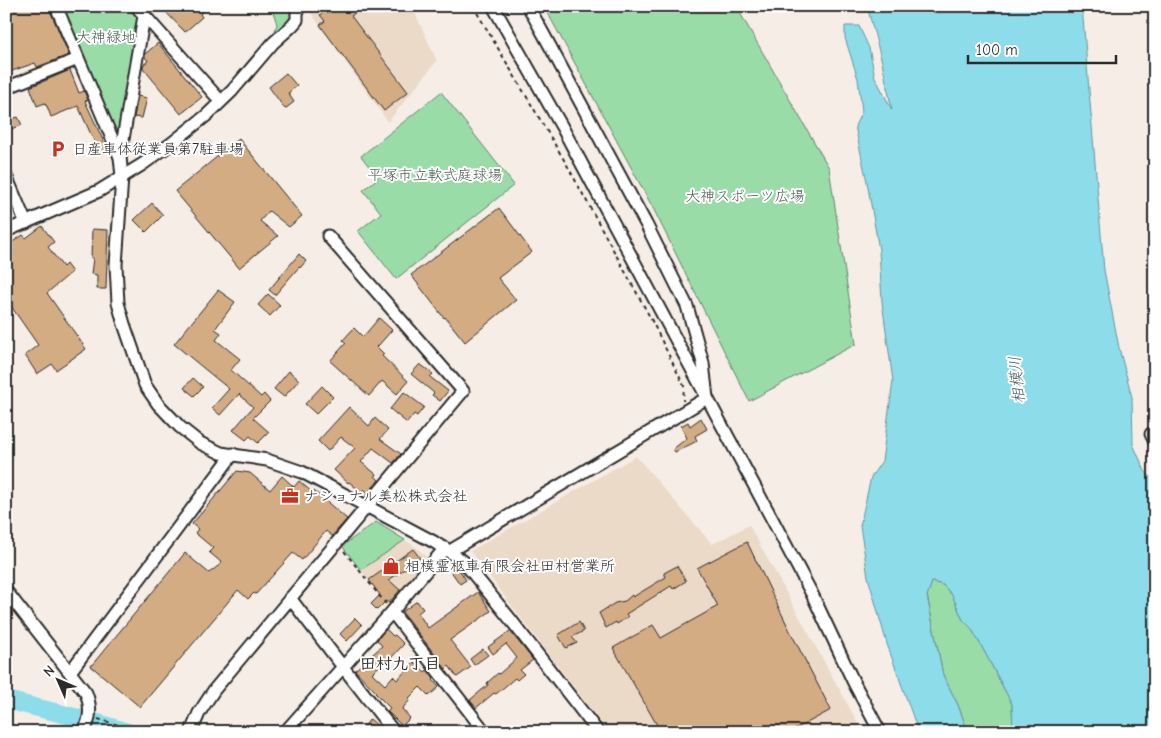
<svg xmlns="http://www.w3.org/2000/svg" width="1161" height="738" viewBox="0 0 1161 738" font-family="'Comic Neue','Klee One',sans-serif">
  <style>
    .built { fill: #ecdac9 }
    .green { fill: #9adca7; stroke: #628469 }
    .water { fill: #8cdcea; stroke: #65959e }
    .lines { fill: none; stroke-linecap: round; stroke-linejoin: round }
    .river { stroke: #8cdcea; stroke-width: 18 }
    .building { fill: #d3ac84; stroke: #2b2b2b }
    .minor-casing { stroke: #2b2b2b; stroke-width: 15 }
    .path { stroke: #2b2b2b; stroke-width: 2; stroke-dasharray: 4 4; stroke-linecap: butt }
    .minor { stroke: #fff; stroke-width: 11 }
    .labels { text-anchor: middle; stroke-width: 4; stroke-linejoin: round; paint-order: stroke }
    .park-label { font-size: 15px; fill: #4c6050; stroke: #fff }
    .poi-label { font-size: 15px; fill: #2b2b2b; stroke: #fff; text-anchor: start }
    .water-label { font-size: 16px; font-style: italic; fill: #486064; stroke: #fff }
    .neighbourhood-label { font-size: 16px; font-weight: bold; fill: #2b2b2b; stroke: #fff }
  </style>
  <rect width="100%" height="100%" fill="#f6eee6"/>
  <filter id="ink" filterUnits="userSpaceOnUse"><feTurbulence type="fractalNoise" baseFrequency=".02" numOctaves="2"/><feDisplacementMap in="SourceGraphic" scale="10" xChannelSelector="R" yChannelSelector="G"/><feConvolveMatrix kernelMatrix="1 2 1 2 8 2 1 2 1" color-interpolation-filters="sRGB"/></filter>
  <g filter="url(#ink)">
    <g class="built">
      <path d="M306,6H412L437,61L388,122Z"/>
      <path d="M636,456L712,544L749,525L863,732H608L470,551Z"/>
      <path d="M376,522L416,547L427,557L428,562L392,605H388L342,546Z"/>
    </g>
    <g class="green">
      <path d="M61,6H131L140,17L120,148Z"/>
      <path d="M271,6H291L292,17L286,25L274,34L277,24Z"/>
      <path d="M544,6H736L829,168L856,344L749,401L654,210Z"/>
      <path d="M441,92L514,185L396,279L358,231L381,213L363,190L378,178L361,156Z"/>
      <path d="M376,522L405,540L361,570L342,546Z"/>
      <path d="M932,582L943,585L952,595L963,620L971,628L982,647L1012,704L1013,732H968L958,705L943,675L927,595Z"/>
    </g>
    <path class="water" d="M867,6H1082L1104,270L1119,348L1132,397L1133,444L1145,471L1155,482V732H1013L1012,704L982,647L971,628L963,620L952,595L943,585L932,582L927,596L943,675L958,705L968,732H920L917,728L887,644L868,577L860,526L871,477L882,461L893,381L882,302L879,250L867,182L855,126L862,111L858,79L845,38V26H859L869,48L875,77L892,110L882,62Z"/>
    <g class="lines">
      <path class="river" d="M6,700L95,722L128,732"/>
    </g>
    <g class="building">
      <path d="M25,6H41L43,10L49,8L69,55L37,67L35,63L6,73V43L11,41L6,28V13Z"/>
      <path d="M160,6H208L200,14L202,17L185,32Z"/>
      <path d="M331,6H364L351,16L408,92L384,111L320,25L325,21L320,15Z"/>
      <path d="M158,43L202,97L181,114L143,68V65L148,61L145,57V54Z"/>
      <path d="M70,70L79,93L84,91L88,100L85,101L108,151L100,154L78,106L51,117L47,106H46L45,103L37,106L30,87Z"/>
      <path d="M286,73L297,86L288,93L294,102L285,109L269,87Z"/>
      <path d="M138,96L147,98L142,118L134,117Z"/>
      <path d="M18,117L22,125L6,131V121Z"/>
      <path d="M239,139L302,216L289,227L269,211L260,221L278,236L239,268L175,191Z"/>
      <path d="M152,203L163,215L146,232L134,220Z"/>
      <path d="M499,208L532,252L498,278L516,300L465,342L445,317L444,318L411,275Z"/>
      <path d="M42,226L54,242L48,247L63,267L66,264L72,272L47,293L86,349L56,370L52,364L37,374L25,355L38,345L6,299V238H8L11,243L23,235L26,238Z"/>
      <path d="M92,229L108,230L106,289H97V275L91,274L93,258H91Z"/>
      <path d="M299,254L306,261L300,268L299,267L275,295L269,290Z"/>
      <path d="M218,290L235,302L215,329L221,333L216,340L240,359L231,370L261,397L264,394L270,401L253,418L269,432L258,443L250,436L246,440L233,430L253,407L239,394L220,415L212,408L229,389L174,344Z"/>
      <path d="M268,294L280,305L270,316L258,305Z"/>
      <path d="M379,318L392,330L377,347L384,354L382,356L408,381L397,394L382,381L369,396L330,361L346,343L343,340L354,328L363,337Z"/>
      <path d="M420,364L433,374L430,377L448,391L440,401L432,395L434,393L411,374Z"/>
      <path d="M289,371L299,380L284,397L274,389Z"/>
      <path d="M193,378L203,387L194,396L184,388Z"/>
      <path d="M322,386L333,397L316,414L305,404Z"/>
      <path d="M404,392L424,407L417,416L414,414L407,423L390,409Z"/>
      <path d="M349,407L369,426L375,418L388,430L380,439L401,454L393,463L373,448L361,462L376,474L375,476L379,480L368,493L364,489L361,492L349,482L348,483L334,470L355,448L341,437L328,451L318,441Z"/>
      <path d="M701,418L707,429L695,436L697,441L675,452L673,449L687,438L681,426L688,422L690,426Z"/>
      <path d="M237,471L250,473L270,490L282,476L294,487L299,481L313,493L314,491L347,519L332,536L326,531L302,560L293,553L256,594L254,593L248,599L238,590L140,707L91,666L185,553L209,573L222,563L209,552L213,548L195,533L198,529L192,524Z"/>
      <path d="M747,542L790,631L831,710L790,732H661L613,648L653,625L661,638L718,606L697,568Z"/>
      <path d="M413,549L420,558L389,580L400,590L389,603L386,601L377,610L371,604L380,595L369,580Z"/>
      <path d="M457,566L466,580L460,584L450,570Z"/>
      <path d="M677,566L686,581L673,589L671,586L626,614L628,617L617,624L616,622L606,628L599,613L615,603L625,601L632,595L633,597L666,577L664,573Z"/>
      <path d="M478,592L491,611L450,640L471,667L457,677L449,666L446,669L402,612L417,601L423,609L418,613L428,628Z"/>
      <path d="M355,618L362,625L347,641L340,634Z"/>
      <path d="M579,622L584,631L572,637L577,643L566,648L558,635Z"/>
      <path d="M386,629L393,636L395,635L404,644L390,659L389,657L372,673L385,685L393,676L397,680L414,662L425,672L427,670L434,679L433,680L439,687L429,696L420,687L408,699L410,700L402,709L410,718L402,726L387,711L390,708L375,693L376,692L355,670L382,646L377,640Z"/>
      <path d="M510,631L533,660L520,670L524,674L517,680L515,678L496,694L494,693L476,708L470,700L488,685L487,683L498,673L499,674L517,658L506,644L493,654L488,647Z"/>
      <path d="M483,649L488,655L474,665L470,659Z"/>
      <path d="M370,719L379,727L375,732H360Z"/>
    </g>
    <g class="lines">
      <g class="minor-casing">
        <g id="minor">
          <path d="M56,6L120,157L122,177L116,265L118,303L124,324L145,385L158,404L180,427L200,443L221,453L267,460L302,472L434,542L463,561L511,620L598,732"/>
          <path d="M136,6L217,97"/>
          <path d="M493,6L562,127L755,487L812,594L854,683L880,732"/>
          <path d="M6,88L78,59"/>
          <path d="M120,157L144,16"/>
          <path d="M6,176L26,223"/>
          <path d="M6,231L99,191L143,164L172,143L207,115L232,91L273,43L292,26L297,20V10L296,6"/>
          <path d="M1151,434L1155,442"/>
          <path d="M450,551L707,398L703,363L687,306L646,224L544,35L528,6"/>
          <path d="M6,591L86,693C91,706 91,720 83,732"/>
          <path d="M290,598L343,667L394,732"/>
          <path d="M392,612L485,732"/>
          <path d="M70,672L233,454"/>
          <path d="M191,732L199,713L214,690L463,391L328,236"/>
          <path d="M285,732L391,613L445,548"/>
        </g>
      </g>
      <g class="path">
        <path d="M473,6L567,165L651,319L684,386L683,401"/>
        <path d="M344,551L386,604"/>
        <path d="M98,719L141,732"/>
      </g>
      <use href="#minor" class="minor"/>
    </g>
  </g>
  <defs>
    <g id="parking-bare" transform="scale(1.35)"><path d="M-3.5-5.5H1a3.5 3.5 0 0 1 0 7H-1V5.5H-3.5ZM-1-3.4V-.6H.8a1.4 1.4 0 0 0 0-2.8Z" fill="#c8321e" stroke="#fff" stroke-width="2.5" paint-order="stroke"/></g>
    <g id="office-bare" transform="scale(1.35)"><path d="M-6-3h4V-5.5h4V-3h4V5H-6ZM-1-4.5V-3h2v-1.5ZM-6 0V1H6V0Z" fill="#c8321e" stroke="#fff" stroke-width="2.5" paint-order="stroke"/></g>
    <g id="shop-bare" transform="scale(1.35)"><path d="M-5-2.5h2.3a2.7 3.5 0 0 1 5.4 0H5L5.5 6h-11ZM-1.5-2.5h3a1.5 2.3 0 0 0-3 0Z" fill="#c8321e" stroke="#fff" stroke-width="2.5" paint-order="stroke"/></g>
  </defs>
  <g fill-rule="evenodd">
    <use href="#parking-bare" x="58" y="149"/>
    <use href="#office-bare" x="290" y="496"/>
    <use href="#shop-bare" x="391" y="566"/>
  </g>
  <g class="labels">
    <g class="park-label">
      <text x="106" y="42">大神緑地</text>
      <text x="435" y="180">平塚市立軟式庭球場</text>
      <text x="745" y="201">大神スポーツ広場</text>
    </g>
    <g class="poi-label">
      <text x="72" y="154">日産車体従業員第7駐車場</text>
      <text x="304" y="501">ナショナル美松株式会社</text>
      <text x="405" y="571">相模霊柩車有限会社田村営業所</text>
    </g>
    <g class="water-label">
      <text transform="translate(1016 380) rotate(-96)" y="6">相模川</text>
    </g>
    <g class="neighbourhood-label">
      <text x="400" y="669">田村九丁目</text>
    </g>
  </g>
  <rect width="1161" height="738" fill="none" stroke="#fff" stroke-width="25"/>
  <rect x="12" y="12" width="1136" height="713" fill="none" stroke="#2b2b2b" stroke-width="2" filter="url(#ink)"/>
  <g transform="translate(58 680) rotate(315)" stroke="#ffffff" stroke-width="4" paint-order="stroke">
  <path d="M0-4L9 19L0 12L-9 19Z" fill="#2b2b2b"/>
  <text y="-8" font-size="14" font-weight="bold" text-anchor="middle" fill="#2b2b2b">N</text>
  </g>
  <path d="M968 55v8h148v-8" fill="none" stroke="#2b2b2b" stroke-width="2.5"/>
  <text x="976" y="55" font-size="15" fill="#2b2b2b" stroke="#ffffff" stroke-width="4" paint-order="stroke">100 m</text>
</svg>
